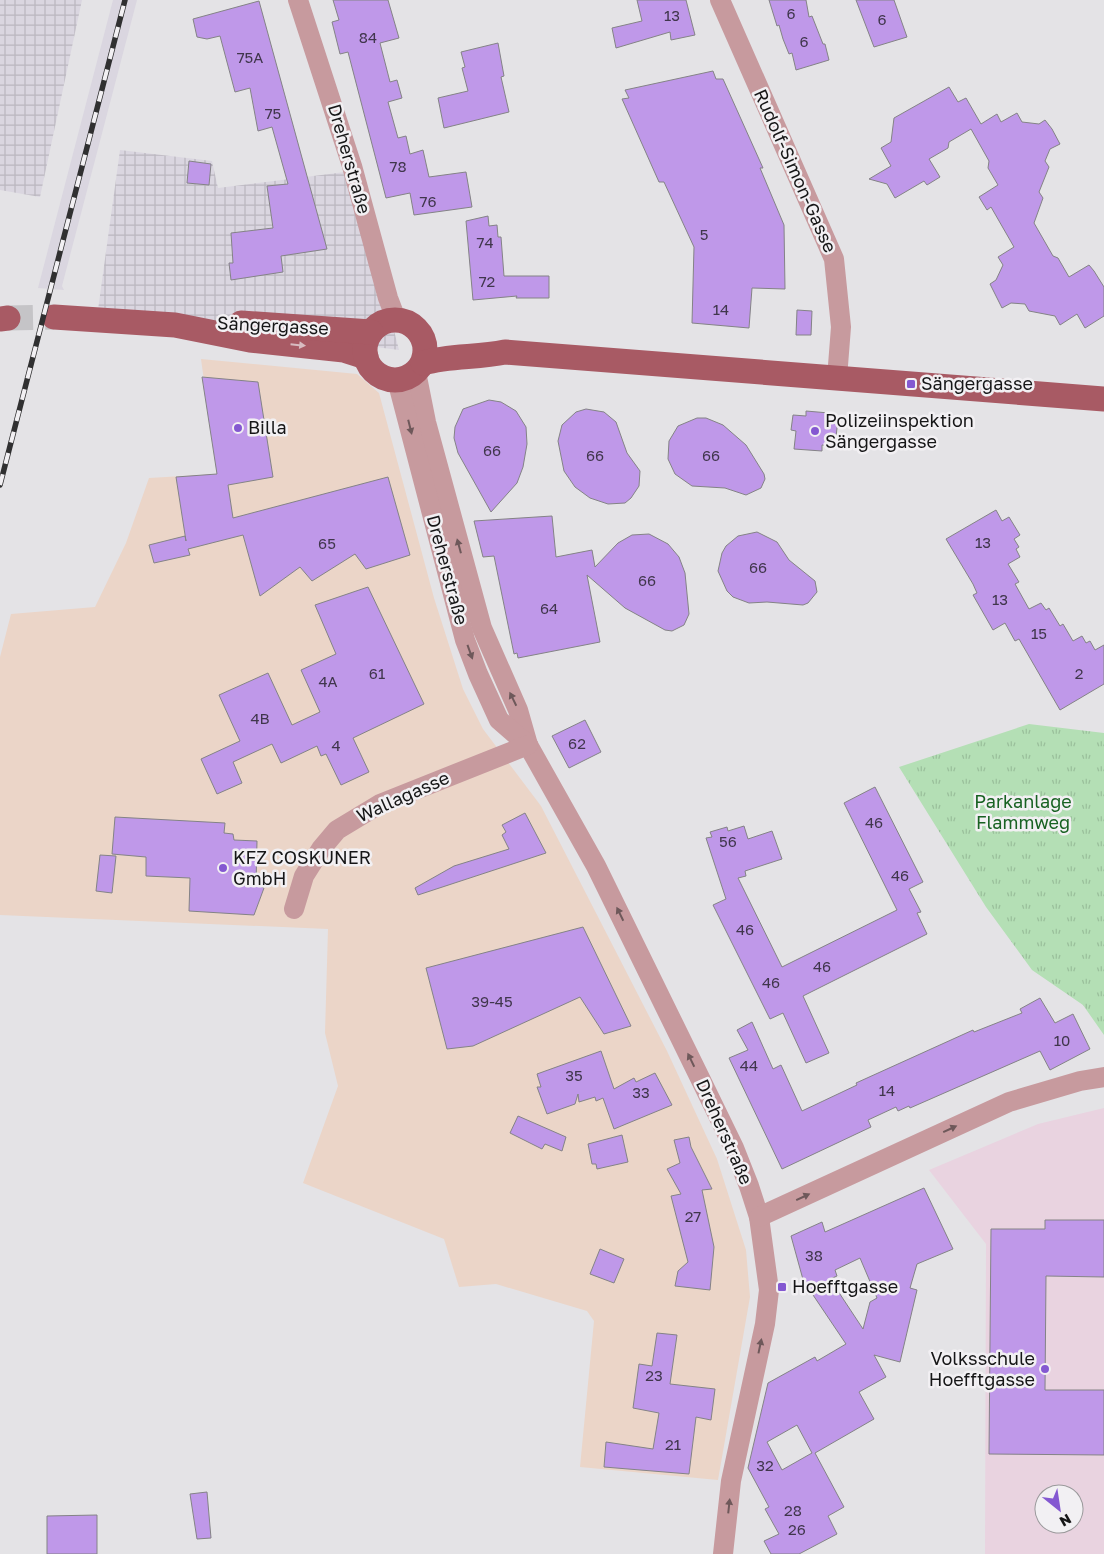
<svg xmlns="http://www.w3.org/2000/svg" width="1104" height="1554" viewBox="0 0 1104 1554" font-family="'Golos Text',sans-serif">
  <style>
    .commercial { fill: #ebd5c8 }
    .industrial { fill: url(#industrial-grid) }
    .education { fill: #e9d3e0; fill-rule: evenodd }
    .built { fill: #dad6e0 }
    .park { fill: url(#park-tufts) }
    .building { fill: #bf98e9; stroke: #848386; fill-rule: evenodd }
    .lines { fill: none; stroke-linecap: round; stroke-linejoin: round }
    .major-tunnel { stroke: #c5c4c7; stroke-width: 25; stroke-dasharray: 25 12; stroke-linecap: butt }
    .minor { stroke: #c79a9e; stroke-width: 20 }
    .major { stroke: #a85a64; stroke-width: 25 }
    .rail-casing { stroke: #303031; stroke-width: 5.5 }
    .rail { stroke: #f2f0f3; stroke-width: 4; stroke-dasharray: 11; stroke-linecap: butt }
    .oneway { fill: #d8bcc1 }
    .oneway2 { fill: #6e585a }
    .poi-dot { fill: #8458d1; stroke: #f2f0f3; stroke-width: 2 }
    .labels { text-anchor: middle; stroke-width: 5; stroke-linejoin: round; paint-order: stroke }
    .number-label { font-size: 15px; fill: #40364c }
    .street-label { font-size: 18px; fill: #161617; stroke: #f2f0f3 }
    .poi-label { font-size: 18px; fill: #161617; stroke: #f2f0f3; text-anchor: start }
    .park-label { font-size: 18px; fill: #186222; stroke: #f2f0f3 }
  </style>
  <defs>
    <pattern id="industrial-grid" width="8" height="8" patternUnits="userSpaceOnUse" patternTransform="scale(1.25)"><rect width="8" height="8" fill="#dad6e0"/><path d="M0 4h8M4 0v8" fill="none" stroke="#bab7bf"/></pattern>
    <pattern id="park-tufts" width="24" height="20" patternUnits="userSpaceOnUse" patternTransform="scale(1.25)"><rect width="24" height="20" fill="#b4dfb5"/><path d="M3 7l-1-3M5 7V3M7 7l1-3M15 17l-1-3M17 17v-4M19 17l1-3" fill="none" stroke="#9abf9b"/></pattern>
  </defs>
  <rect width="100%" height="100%" fill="#e4e3e6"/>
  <path class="commercial" d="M201,359L357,374L379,393L434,598L463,689L483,729L541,806L667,1051L717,1159L746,1250L750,1297L718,1480L580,1467L594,1321L587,1311L496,1284L459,1287L444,1239L303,1183L338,1086L325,1033L328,929L0,915V657L11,614L95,607L126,543L149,478L217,474Z"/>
  <g class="industrial">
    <path d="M0,0H82L40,197L0,190Z"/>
    <path d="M120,150L212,161L218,188L353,171L399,350L250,331L97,317Z"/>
  </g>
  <path class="education" d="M1104,1108V1554H985L986,1244L929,1170L1038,1124ZM1044,1494H1074V1524H1044Z"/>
  <path class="built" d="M113,0H137L62,286L64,290L38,288Z"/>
  <path class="park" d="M1029,724L1104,733V1035L1083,1005L1032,970L986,907L899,767Z"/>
  <g class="building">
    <path d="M333,0H388L399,38L380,43L390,82L397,80L402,98L388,102L398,138L406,136L410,154L423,150L429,177L466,172L472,207L414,215L410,193L386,198L348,52L340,54L332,22L339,20Z"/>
    <path d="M637,0H686L695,35L671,40L670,32L616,48L612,28L642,21Z"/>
    <path d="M769,0H806L809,17L812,16L823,44H825L829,60L796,70L792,53L789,54L783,39L779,25L777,26Z"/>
    <path d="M856,0H894L907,37L874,47Z"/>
    <path d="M259,1L327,249L281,256L283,272L231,280L229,263H233L231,233L273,228L267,186L288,184L272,127L258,131L250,88L235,92L220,36L207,39L197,37L193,19Z"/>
    <path d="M498,43L504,76L501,77L509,112L444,128L438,98L468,91L462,68L465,67L461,52Z"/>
    <path d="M713,71L716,79H723L763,168H760L784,225L785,289L752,288L749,328L692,323L694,247L664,182H659L622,99L629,98L625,90Z"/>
    <path d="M949,87L958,102L966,98L981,124L997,114L1001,122L1017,113L1022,122L1039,124L1045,120L1052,129L1060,144L1050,149L1045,161L1049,167L1039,192L1043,198L1034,223L1053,256L1058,258L1069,277L1089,265L1094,271L1104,287V316L1085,328L1077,314L1060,325L1055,316L1029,311L1025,304L1011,303L1002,308L990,284L996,280L1003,265L998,257L1014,247L991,207L987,210L979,197L998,185L988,168L989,161L971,129L949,142L948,148L929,159L940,177L927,185L924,181L895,198L887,184L869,179L891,166L881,148L891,142L894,118Z"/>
    <path d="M189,161L211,164L209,185L187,183Z"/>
    <path d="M488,216L489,226L497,225L498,237H501L504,276H549V298H516L517,296L473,300L466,221Z"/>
    <path d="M797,310L812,311L811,335H796Z"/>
    <path d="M202,377L258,382L273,477L228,485L233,518L388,477L410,555L366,569L355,554L312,581L300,567L260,596L243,535L188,549L190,555L154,563L149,545L185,536L186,541L176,477L217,474Z"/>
    <path d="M489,400L501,402L516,411L526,427L527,444L523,467L517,483L491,512L458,453L454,438L455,427L463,409Z"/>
    <path d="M586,409L604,412L616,422L627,453L640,471L639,486L631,498L625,503L608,504L590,498L575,487L564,471L558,441L562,425L576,412Z"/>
    <path d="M806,411L829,413V418L838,419L835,446L822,445V451L794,449L796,431L791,430L793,415L806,416Z"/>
    <path d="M697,418H706L723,425L746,445L764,474L765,479L761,488L746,495L725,488L692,486L675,474L668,459L669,441L678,426Z"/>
    <path d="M996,510L1002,521L1009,517L1020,535L1014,539L1019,547L1016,549L1020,557L1008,564L1019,582L1015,584L1029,609L1041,603L1046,610L1049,608L1060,626L1063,624L1073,641L1082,636L1086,643L1090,641L1095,650L1104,645V684L1060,710L1019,639L1015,641L1005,623L993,630L973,595L977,593L973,584L946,539Z"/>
    <path d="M552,516L556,557L592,550L595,567L618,543L632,535L649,534L668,544L679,557L685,573L689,614L684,625L672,631L665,630L625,608L587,575L600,642L518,658L517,653L514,654L494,556L483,557L474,521Z"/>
    <path d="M757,532L777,542L789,560L815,581L817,592L808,603L803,605L767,602L749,603L733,597L727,591L718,571L722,553L726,546L738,536Z"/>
    <path d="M368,587L424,704L353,738L369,772L341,785L326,754L321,756L317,746L281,763L272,744L233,762L242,783L217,794L201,759L240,741L219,695L268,673L292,725L320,712L301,670L336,654L315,605Z"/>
    <path d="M585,720L601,752L569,768L552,736Z"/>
    <path d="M875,787L923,882L909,889L921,912L917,913L927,934L803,996L829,1053L806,1063L783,1013L770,1019L713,905L726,899L706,838L712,837L710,832L727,827L728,831L744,826L748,839L772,831L782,859L745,871L746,876L738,878L782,967L897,910L844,803Z"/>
    <path d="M525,813L546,853L418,895L415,888L454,866L509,849L502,835L506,832L502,825Z"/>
    <path d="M115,817L225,823L224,833L233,834L234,840L257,841L256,884L264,888L254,915L189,911L190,878L146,876V857L112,854Z"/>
    <path d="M100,855L116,856L112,893L96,891Z"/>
    <path d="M583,927L631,1026L604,1034L580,997L473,1046L447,1049L426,968Z"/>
    <path d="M1040,998L1055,1023L1073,1014L1090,1049L1050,1070L1040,1051L910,1108L909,1106L898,1111L896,1107L868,1120L871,1127L782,1169L729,1058L748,1050L737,1030L752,1022L773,1069L781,1065L802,1111L857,1085L856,1083L973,1030L974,1032L1022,1013L1020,1009Z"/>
    <path d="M601,1051L614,1089L634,1078L636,1082L655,1073L672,1105L614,1129L603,1098L596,1101L595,1097L579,1102L578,1094L575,1104L547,1114L537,1087H541L537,1074Z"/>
    <path d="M518,1116L566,1137L562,1151L545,1144L542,1149L510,1133Z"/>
    <path d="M622,1135L628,1162L597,1169L596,1164H592L588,1144Z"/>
    <path d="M689,1137L691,1147L712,1189L702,1190L714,1247L710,1290L675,1286L678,1271L688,1262L671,1196L681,1194L667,1169L680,1163L674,1140Z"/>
    <path d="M924,1188L953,1249L917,1264L910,1288L917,1290L900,1362L874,1355L886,1377L859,1392L874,1419L815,1453L844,1507L828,1516L837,1534L799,1554H771L764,1541L779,1534L765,1509L769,1507L748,1468L768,1383L815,1357L817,1361L846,1344L811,1292L807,1294L791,1236L822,1222L825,1232ZM860,1258L877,1298L870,1302L863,1329L830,1279L837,1276L835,1270ZM797,1425L812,1453L782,1470L767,1442Z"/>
    <path d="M1045,1220H1104V1277L1046,1276L1045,1390H1104V1455L989,1454L991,1229H1045Z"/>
    <path d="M600,1249L624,1259L614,1283L590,1274Z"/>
    <path d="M657,1333L677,1335L670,1384L715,1389L711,1420L696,1417L689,1474L604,1467L606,1442L653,1449L659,1413L633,1408L639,1364L652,1366Z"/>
    <path d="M207,1492L211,1538L197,1539L190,1494Z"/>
    <path d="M97,1515V1554H47V1516Z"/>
  </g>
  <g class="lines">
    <path class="major-tunnel" d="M8,318L54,317"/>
    <g class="minor">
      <path d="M298,0L352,166L388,298L396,319"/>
      <path d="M720,0L834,259L841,327L837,378"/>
      <path d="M416,372L426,422L482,628L518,710L528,745L596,866L697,1072L734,1148L749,1186L759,1217L769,1290L765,1324L731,1481L723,1554"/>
      <path d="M397,380L465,640L478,674L499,720L528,745"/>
      <path d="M294,909L304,876L321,849L337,830L380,804L528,745"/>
      <path d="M759,1217L1009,1102L1080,1081L1104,1077"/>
    </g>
    <g class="major">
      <path d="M54,317L175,325L250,340L344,350L366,357"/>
      <path d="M0,319L8,318"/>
      <circle cx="395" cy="350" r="30"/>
      <path d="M241,323L371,332"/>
      <path d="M423,363C450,355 477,358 505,352L1104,399"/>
    </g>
    <g class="rail-casing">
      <path id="rail" d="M0,485L125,0"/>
    </g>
    <use href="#rail" class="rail"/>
  </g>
  <defs><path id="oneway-solid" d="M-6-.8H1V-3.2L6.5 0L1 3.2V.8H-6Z" transform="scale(1.25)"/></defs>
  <use class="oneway" href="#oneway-solid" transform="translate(298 345) rotate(6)"/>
  <g class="oneway2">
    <use href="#oneway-solid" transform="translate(410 427) rotate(76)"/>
    <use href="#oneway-solid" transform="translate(459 546) rotate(-105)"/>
    <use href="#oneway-solid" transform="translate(470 652) rotate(70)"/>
    <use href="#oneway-solid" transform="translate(513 699) rotate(-116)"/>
    <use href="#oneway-solid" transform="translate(620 914) rotate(-116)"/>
    <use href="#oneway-solid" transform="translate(691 1060) rotate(-116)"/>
    <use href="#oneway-solid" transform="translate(950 1129) rotate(-25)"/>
    <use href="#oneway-solid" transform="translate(803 1197) rotate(-25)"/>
    <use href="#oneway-solid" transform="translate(760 1346) rotate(-78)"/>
    <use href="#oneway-solid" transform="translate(729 1506) rotate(-84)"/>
  </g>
  <g class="poi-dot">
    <rect x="906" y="379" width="10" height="10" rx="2.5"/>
    <circle cx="238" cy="428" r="5"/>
    <circle cx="815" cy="431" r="5"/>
    <circle cx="223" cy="868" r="5"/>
    <rect x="777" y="1282" width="10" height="10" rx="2.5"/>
    <circle cx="1045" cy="1369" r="5"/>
  </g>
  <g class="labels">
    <g class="number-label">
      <text x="791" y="19">6</text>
      <text x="672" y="21">13</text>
      <text x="882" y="25">6</text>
      <text x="368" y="43">84</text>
      <text x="804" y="47">6</text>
      <text x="250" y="63">75A</text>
      <text x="273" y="119">75</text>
      <text x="398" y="172">78</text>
      <text x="428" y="207">76</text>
      <text x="704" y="240">5</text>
      <text x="485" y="248">74</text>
      <text x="487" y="287">72</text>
      <text x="721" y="315">14</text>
      <text x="492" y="456">66</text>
      <text x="595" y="461">66</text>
      <text x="711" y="461">66</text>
      <text x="983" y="548">13</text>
      <text x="327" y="549">65</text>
      <text x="758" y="573">66</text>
      <text x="647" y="586">66</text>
      <text x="1000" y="605">13</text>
      <text x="549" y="614">64</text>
      <text x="1039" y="639">15</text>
      <text x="377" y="679">61</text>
      <text x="1079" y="679">2</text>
      <text x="328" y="687">4A</text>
      <text x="260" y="724">4B</text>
      <text x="577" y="749">62</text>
      <text x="336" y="751">4</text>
      <text x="874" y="828">46</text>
      <text x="728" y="847">56</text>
      <text x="900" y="881">46</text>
      <text x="745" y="935">46</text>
      <text x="822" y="972">46</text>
      <text x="771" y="988">46</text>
      <text x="492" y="1007">39-45</text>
      <text x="1062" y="1046">10</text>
      <text x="749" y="1071">44</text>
      <text x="574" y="1081">35</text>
      <text x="887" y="1096">14</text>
      <text x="641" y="1098">33</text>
      <text x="693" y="1222">27</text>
      <text x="814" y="1261">38</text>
      <text x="654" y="1381">23</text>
      <text x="673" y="1450">21</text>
      <text x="765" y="1471">32</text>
      <text x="793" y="1516">28</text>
      <text x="797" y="1535">26</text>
    </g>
    <g class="street-label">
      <text transform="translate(349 159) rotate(74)" y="6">Dreherstraße</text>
      <text transform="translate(795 171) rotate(66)" y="6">Rudolf-Simon-Gasse</text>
      <text transform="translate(273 326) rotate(3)" y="6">Sängergasse</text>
      <text transform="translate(447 570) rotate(75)" y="6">Dreherstraße</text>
      <text transform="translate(403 797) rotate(-24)" y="6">Wallagasse</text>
      <text transform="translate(724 1132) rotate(66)" y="6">Dreherstraße</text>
    </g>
    <g class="poi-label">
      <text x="921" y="390">Sängergasse</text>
      <text x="825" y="427">Polizeiinspektion<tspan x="825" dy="21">Sängergasse</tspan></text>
      <text x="248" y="434">Billa</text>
      <text x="233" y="864">KFZ COSKUNER<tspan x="233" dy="21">GmbH</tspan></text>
      <text x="792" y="1293">Hoefftgasse</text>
      <text x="1035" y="1365" text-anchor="end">Volksschule<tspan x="1035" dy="21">Hoefftgasse</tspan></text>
    </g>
    <g class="park-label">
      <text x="1023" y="808">Parkanlage<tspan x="1023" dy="21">Flammweg</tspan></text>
    </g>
  </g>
  <g transform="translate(1059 1509) rotate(150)"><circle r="24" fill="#f2f0f3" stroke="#9a999b"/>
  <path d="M0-4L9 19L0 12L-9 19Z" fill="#8458d1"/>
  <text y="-8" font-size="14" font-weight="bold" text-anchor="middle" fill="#161617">N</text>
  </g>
</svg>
